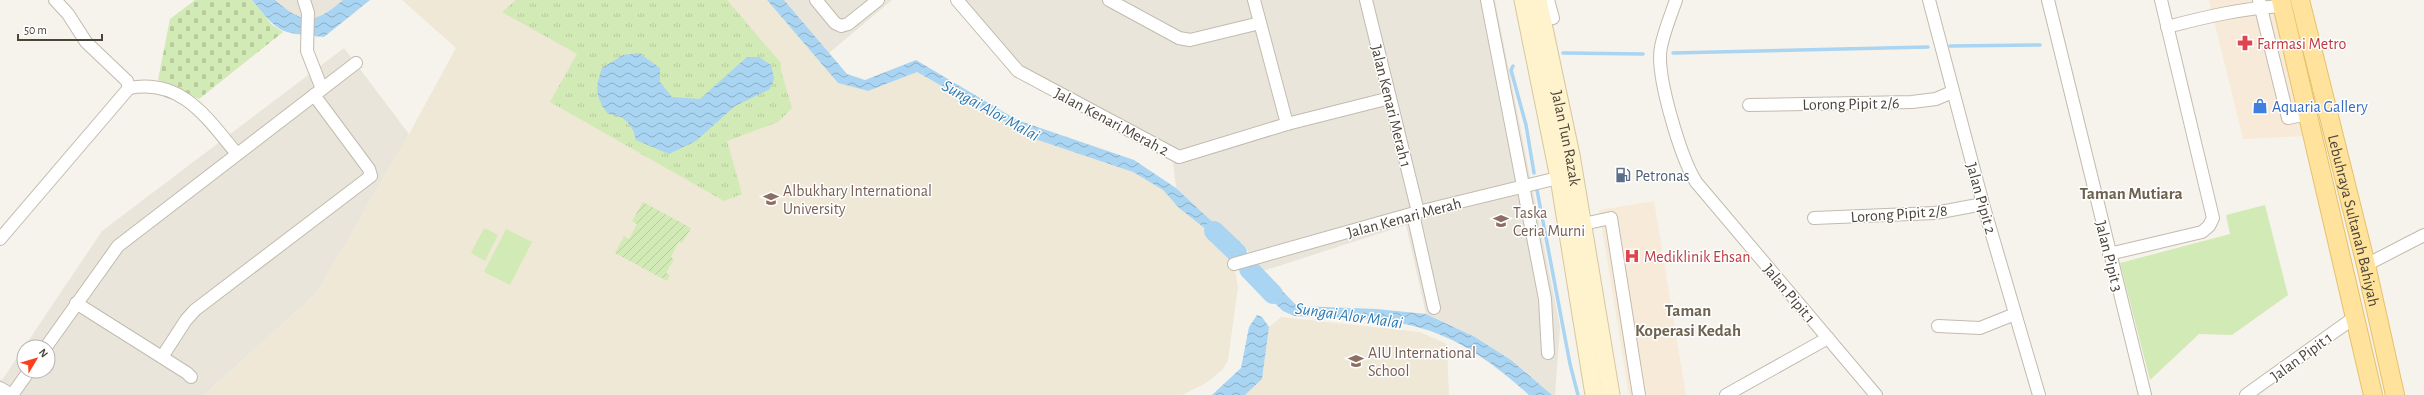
<svg xmlns="http://www.w3.org/2000/svg" width="2424" height="395" viewBox="0 0 2424 395" font-family="'Alegreya Sans',sans-serif">
  <style>
    .residential { fill: #eae5da; fill-rule: evenodd }
    .commercial { fill: #f7ead8 }
    .education { fill: #efe8d6 }
    .grass { fill: #d2eab5 }
    .cemetery { fill: url(#cemetery-stones) }
    .park { fill: url(#park-tufts) }
    .garden { fill: url(#garden-furrows) }
    .water { fill: url(#water-waves) }
    .lines { fill: none; stroke-linecap: round; stroke-linejoin: round }
    .stream { stroke: #a9d4f2; stroke-width: 3.5 }
    .river { stroke: #a9d4f2; stroke-width: 20 }
    .street-casing { stroke: #c2bbae; stroke-width: 14 }
    .secondary-casing { stroke: #d6c79b; stroke-width: 19 }
    .primary-casing { stroke: #e6c16a; stroke-width: 20 }
    .street { stroke: #fff; stroke-width: 12 }
    .secondary { stroke: #fff3cd; stroke-width: 17 }
    .primary { stroke: #ffe39c; stroke-width: 18 }
    .labels { text-anchor: middle; stroke-width: 3; stroke-linejoin: round; paint-order: stroke }
    .health-label { font-size: 16px; fill: #be3a42; stroke: #fff; text-anchor: start }
    .street-label { font-size: 16px; fill: #4b4439; stroke: #fff }
    .shop-label { font-size: 16px; fill: #366cbe; stroke: #fff; text-anchor: start }
    .service-label { font-size: 16px; fill: #4e5e75; stroke: #fff; text-anchor: start }
    .education-label { font-size: 16px; fill: #785e54; stroke: #fff; text-anchor: start }
    .water-label { font-size: 17px; font-style: italic; fill: #2e7ab2; stroke: #fff }
    .neighbourhood-label { font-size: 17px; font-weight: bold; fill: #6e6250; stroke: #fff }
  </style>
  <defs>
    <pattern id="cemetery-stones" width="16" height="16" patternUnits="userSpaceOnUse"><rect width="16" height="16" fill="#d2eab5"/><path d="M2 7V4a2 2 0 0 1 4 0v3zM10 15v-3a2 2 0 0 1 4 0v3z" fill="#b6ca9c"/></pattern>
    <pattern id="park-tufts" width="24" height="20" patternUnits="userSpaceOnUse"><rect width="24" height="20" fill="#d2eab5"/><path d="M3 7l-1-3M5 7V3M7 7l1-3M15 17l-1-3M17 17v-4M19 17l1-3" fill="none" stroke="#b6ca9c"/></pattern>
    <pattern id="garden-furrows" width="10" height="10" patternUnits="userSpaceOnUse"><rect width="10" height="10" fill="#d2eab5"/><path d="M-1 1l2-2M0 10L10 0M9 11l2-2" fill="none" stroke="#b6ca9c"/></pattern>
    <pattern id="water-waves" width="16" height="10" patternUnits="userSpaceOnUse"><rect width="16" height="10" fill="#a9d4f2"/><path d="M0 5q4-4 8 0t8 0" fill="none" stroke="#8caec5"/></pattern>
  </defs>
  <rect width="100%" height="100%" fill="#f6f3ec"/>
  <g class="residential">
    <path d="M275,0H343L325,16L313,18L294,16Z"/>
    <path d="M784,0H892L829,53Z"/>
    <path d="M950,0H1495L1560,327L1555,395H1552L1511,360L1475,337L1426,314L1406,225L1263,271L1241,242L1220,229L1176,188L1173,162L1012,74Z"/>
    <path d="M344,48L409,134L317,293L204,395H0V379L2,380L102,231ZM24,347H48V371H24Z"/>
  </g>
  <g class="commercial">
    <path d="M2209,0H2272L2305,136L2243,139Z"/>
    <path d="M1654,201L1686,395H1629L1599,210Z"/>
  </g>
  <g class="education">
    <path d="M402,0H767L838,83L868,91L917,72L1035,139L1133,172L1163,190L1179,208L1217,238L1234,264L1238,287L1228,360L1223,369L1206,383L1182,395H204L317,293L409,134L456,48Z"/>
    <path d="M1281,317L1420,332L1447,344L1449,395H1245L1262,379L1269,327Z"/>
  </g>
  <g class="grass">
    <path d="M2265,205L2288,295L2232,335L2199,334L2150,380L2120,263L2230,234L2226,215Z"/>
    <path d="M484,228L498,235L485,261L471,253Z"/>
    <path d="M506,229L532,242L510,285L484,272Z"/>
  </g>
  <path class="cemetery" d="M195,0H252L272,25L283,32L199,99L158,80L170,19Z"/>
  <path class="park" d="M516,0H727L781,63V71L792,108L778,122L727,141L742,194L724,201L550,102L577,54L502,12Z"/>
  <path class="garden" d="M643,202L691,228L682,243L679,241L671,257L674,259L666,273L670,275L667,281L615,253L624,236L629,239L637,224L632,221Z"/>
  <g class="water">
    <path d="M252,0H275C304,25 314,25 343,0H370L324,37C280,32 281,36 252,0Z"/>
    <path d="M767,0H784L847,74L865,80L916,60L1017,120L1134,160L1176,188L1220,229L1241,242L1229,252L1217,238L1179,208L1163,190L1133,172L1035,139L917,72L868,91L838,83Z"/>
    <path d="M639,53L660,68V82L672,97L700,99L747,57H759L771,65L774,79L770,89L735,106L696,141L669,154L636,140C633,125 625,115 608,114C595,96 595,89 602,68L623,55Z"/>
    <path d="M1263,271L1297,306L1377,309L1426,314L1475,337L1511,360L1552,395H1529C1499,368 1464,341 1424,329C1388,317 1332,318 1294,316L1283,311L1249,279Z"/>
    <path d="M1257,315L1262,317L1269,327L1262,379L1245,395H1212L1241,368L1249,327Z"/>
  </g>
  <g class="lines">
    <g class="stream">
      <path d="M1950,46L2040,45"/>
      <path d="M1563,53L1643,54"/>
      <path d="M1673,53L1928,47"/>
      <path d="M1513,66L1511,70L1526,125L1534,173"/>
      <path d="M1537,190L1570,364L1578,395"/>
    </g>
    <g class="river">
      <path d="M1214,231L1237,253"/>
      <path d="M1249,269L1273,294"/>
    </g>
    <g class="street-casing">
      <g id="street">
        <path d="M55,0L68,14L86,42L127,81L129,88C182,78 207,118 237,154"/>
        <path d="M304,0L308,13L307,51L322,89"/>
        <path d="M816,0L835,23L841,26L848,24L878,0"/>
        <path d="M957,0L1018,71L1179,157L1287,124L1390,98"/>
        <path d="M1109,0L1179,38L1190,40L1260,23"/>
        <path d="M1254,0L1287,124"/>
        <path d="M1366,0L1418,212"/>
        <path d="M1487,0L1545,299L1548,353"/>
        <path d="M1548,0L1553,18"/>
        <path d="M1676,0C1671,15 1664,31 1661,47C1655,74 1681,158 1696,182L1876,395"/>
        <path d="M1929,0L1983,204L2039,395"/>
        <path d="M2048,0L2145,395"/>
        <path d="M2259,0L2288,118L2308,114"/>
        <path d="M2167,27C2205,17 2243,8 2283,6"/>
        <path d="M1749,105L1912,102L1936,99L1952,92"/>
        <path d="M1413,214L1434,308"/>
        <path d="M1814,218L1935,213L1983,204"/>
        <path d="M1583,224L1611,218L1639,395"/>
        <path d="M0,239L129,88"/>
        <path d="M2109,254L2202,232L2209,226L2213,218L2161,0"/>
        <path d="M1234,264L1418,212L1566,176"/>
        <path d="M2366,265L2424,235"/>
        <path d="M76,303L187,373L191,377"/>
        <path d="M1938,326L1980,328L2015,314"/>
        <path d="M46,347L118,246L356,63"/>
        <path d="M162,357L186,320L195,310L371,176L369,169L314,95"/>
        <path d="M0,388L12,395"/>
        <path d="M12,395L29,371"/>
        <path d="M1726,395L1828,338"/>
        <path d="M2246,395L2355,317"/>
      </g>
    </g>
    <g class="secondary-casing">
      <g id="secondary">
        <path d="M1523,0L1559,178L1594,395"/>
        <path id="s1" d="M1538,0L1571,155L1611,395"/>
      </g>
    </g>
    <g class="primary-casing">
      <g id="primary">
        <path d="M2281,0L2373,395"/>
        <path id="s2" d="M2300,0L2366,265L2395,395"/>
      </g>
    </g>
    <use href="#street" class="street"/>
    <use href="#secondary" class="secondary"/>
    <use href="#primary" class="primary"/>
  </g>
  <defs>
    <g id="pharmacy-bare" transform="scale(1.2)"><path d="M-2-6h4v4h4v4h-4v4h-4v-4h-4v-4h4Z" fill="#e0444e" stroke="#fff" stroke-width="2.5" paint-order="stroke"/></g>
    <g id="shop-bare" transform="scale(1.2)"><path d="M-5-2.5h2.3a2.7 3.5 0 0 1 5.4 0H5L5.5 6h-11ZM-1.5-2.5h3a1.5 2.3 0 0 0-3 0Z" fill="#3f7fe0" stroke="#fff" stroke-width="2.5" paint-order="stroke"/></g>
    <g id="fuel-bare" transform="scale(1.2)"><path d="M-5.5-6h7V0h2V4h1.3V-2.5L3-4.5l.8-.8L6-3V5H2.5V1h-1V6h-7ZM-4.2-4.7v3.2H.2V-4.7Z" fill="#5c6f8a" stroke="#fff" stroke-width="2.5" paint-order="stroke"/></g>
    <g id="university-bare" transform="scale(1.2)"><path d="M0-5L7-2L0 1L-7-2ZM-4 1L0 2.5L4 1V4Q0 6-4 4Z" fill="#8d6e63" stroke="#fff" stroke-width="2.5" paint-order="stroke"/></g>
    <g id="school-bare" transform="scale(1.2)"><path d="M0-5L7-2L0 1L-7-2ZM-4 1L0 2.5L4 1V4Q0 6-4 4Z" fill="#8d6e63" stroke="#fff" stroke-width="2.5" paint-order="stroke"/></g>
    <g id="hospital-bare" transform="scale(1.2)"><path d="M-5-5h3v3.5h4V-5h3V5h-3V1.5h-4V5h-3Z" fill="#e0444e" stroke="#fff" stroke-width="2.5" paint-order="stroke"/></g>
  </defs>
  <g fill-rule="evenodd">
    <use href="#pharmacy-bare" x="2245" y="43"/>
    <use href="#shop-bare" x="2260" y="106"/>
    <use href="#fuel-bare" x="1623" y="175"/>
    <use href="#university-bare" x="771" y="199"/>
    <use href="#school-bare" x="1501" y="221"/>
    <use href="#hospital-bare" x="1632" y="256"/>
    <use href="#school-bare" x="1356" y="361"/>
  </g>
  <g class="labels">
    <g class="health-label">
      <text x="2257" y="49">Farmasi Metro</text>
      <text x="1644" y="262">Mediklinik Ehsan</text>
    </g>
    <g class="street-label">
      <text transform="translate(1851 103) rotate(-1)" y="6">Lorong Pipit 2/6</text>
      <text transform="translate(1392 106) rotate(76)" y="6">Jalan Kenari Merah 1</text>
      <text transform="translate(1112 121) rotate(28)" y="6">Jalan Kenari Merah 2</text>
      <text dy="6" stroke="none"><textPath href="#s1" startOffset="141">Jalan Tun Razak</textPath></text>
      <text transform="translate(1982 198) rotate(74)" y="6">Jalan Pipit 2</text>
      <text transform="translate(1899 213) rotate(-4)" y="6">Lorong Pipit 2/8</text>
      <text transform="translate(1404 217) rotate(-15)" y="6">Jalan Kenari Merah</text>
      <text dy="6" stroke="none"><textPath href="#s2" startOffset="227">Lebuhraya Sultanah Bahiyah</textPath></text>
      <text transform="translate(2110 256) rotate(76)" y="6">Jalan Pipit 3</text>
      <text transform="translate(1790 293) rotate(50)" y="6">Jalan Pipit 1</text>
      <text transform="translate(2301 356) rotate(-36)" y="6">Jalan Pipit 1</text>
    </g>
    <g class="shop-label">
      <text x="2272" y="112">Aquaria Gallery</text>
    </g>
    <g class="service-label">
      <text x="1635" y="181">Petronas</text>
    </g>
    <g class="education-label">
      <text x="783" y="196">Albukhary International<tspan x="783" dy="18">University</tspan></text>
      <text x="1513" y="218">Taska<tspan x="1513" dy="18">Ceria Murni</tspan></text>
      <text x="1368" y="358">AIU International<tspan x="1368" dy="18">School</tspan></text>
    </g>
    <g class="water-label">
      <text transform="translate(991 110) rotate(29)" y="6">Sungai Alor Malai</text>
      <text transform="translate(1349 315) rotate(8)" y="6">Sungai Alor Malai</text>
    </g>
    <g class="neighbourhood-label">
      <text x="2131" y="199">Taman Mutiara</text>
      <text x="1688" y="316">Taman<tspan x="1688" dy="20">Koperasi Kedah</tspan></text>
    </g>
  </g>
  <g transform="translate(36 359) rotate(52)"><circle r="19" fill="#ffffff" stroke="#b7b4b0"/>
  <path d="M0-3L7 15L0 10L-7 15Z" fill="#fc3f1d"/>
  <text y="-6" font-size="11" font-weight="bold" text-anchor="middle" fill="#4b4439">N</text>
  </g>
  <path d="M18 34v6h84v-6" fill="none" stroke="#4b4439" stroke-width="2"/>
  <text x="24" y="34" font-size="12" fill="#4b4439" stroke="#ffffff" stroke-width="3" paint-order="stroke">50 m</text>
</svg>
